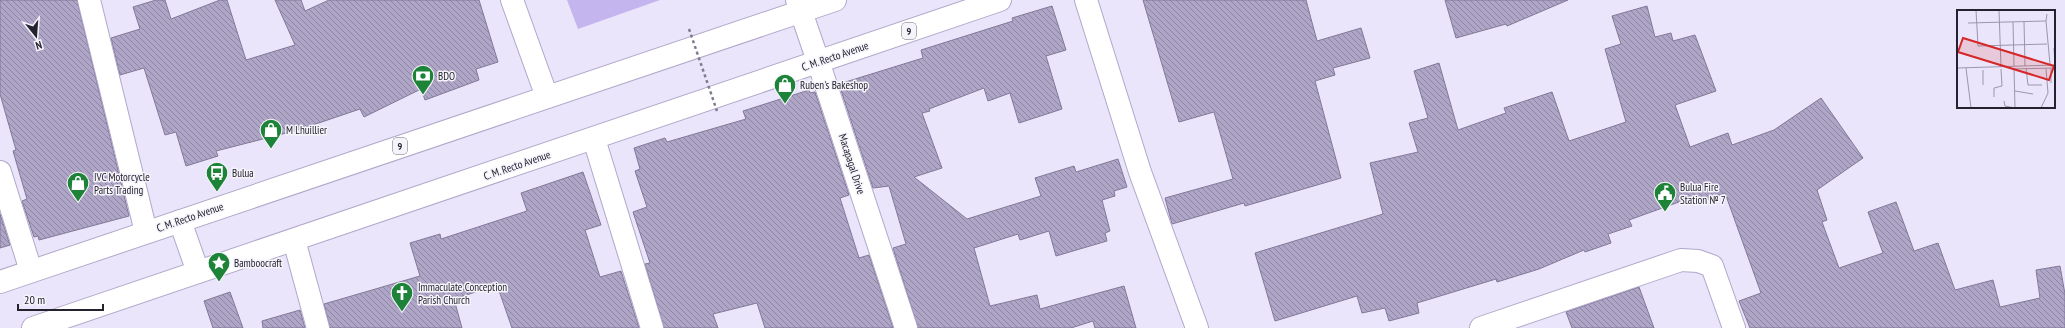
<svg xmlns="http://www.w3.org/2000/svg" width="2065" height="328" viewBox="0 0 2065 328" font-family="'PT Sans Narrow',sans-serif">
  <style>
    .grass { fill: #c5b5ef }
    .building { fill: url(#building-back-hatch); stroke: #827999 }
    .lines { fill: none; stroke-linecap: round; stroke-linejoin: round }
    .minor-casing { stroke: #b1a8ca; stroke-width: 24 }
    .major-casing { stroke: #b1a8ca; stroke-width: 24 }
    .highway-casing { stroke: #b1a8ca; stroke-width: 24 }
    .minor { stroke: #fff; stroke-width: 22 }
    .major { stroke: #fff; stroke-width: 22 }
    .highway { stroke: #fff; stroke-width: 22 }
    .path-bridge { stroke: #807c8d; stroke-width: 2.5; stroke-dasharray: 3 3; stroke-linecap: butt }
    .labels { text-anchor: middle; stroke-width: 3; stroke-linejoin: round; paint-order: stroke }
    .shield { fill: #f6f4fb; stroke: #64616c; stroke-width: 1 }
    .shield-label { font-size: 10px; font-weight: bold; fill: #25222f }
    .street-label { font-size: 11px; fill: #25222f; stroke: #f6f4fb }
    .poi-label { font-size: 11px; fill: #25222f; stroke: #f6f4fb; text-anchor: start }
    .inset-road { fill: none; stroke: #9b97a9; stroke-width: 1 }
    .view { fill: #d62828; fill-opacity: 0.15; stroke: #d62828; stroke-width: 2 }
    .inset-edge { fill: none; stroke: #25222f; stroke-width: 2 }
  </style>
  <defs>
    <pattern id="building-back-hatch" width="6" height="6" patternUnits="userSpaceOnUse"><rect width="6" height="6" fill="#aea5c7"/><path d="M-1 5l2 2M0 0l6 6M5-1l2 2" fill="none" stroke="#8d86a2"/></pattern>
  </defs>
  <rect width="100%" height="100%" fill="#eae5fa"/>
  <path class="grass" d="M567,0H660L578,29Z"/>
  <g class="building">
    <path d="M0,0H77L129,216L39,240L38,236L34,237L22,201L27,199L13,151L16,150L0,94Z"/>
    <path d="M156,0H165L171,19L220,0H227L246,60L295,45L275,0H301L305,11L329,0H479L498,62L476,69L479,80L425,100L421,89L364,117L360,109L298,130L216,151L218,156L186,166L176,132L165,135L144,68L120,75L111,38L140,29L133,7Z"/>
    <path d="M1143,0H1306L1317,41L1361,28L1370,58L1333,68L1335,75L1315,81L1341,178L1245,206L1244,203L1172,224L1165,198L1233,179L1214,112L1179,122Z"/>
    <path d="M1445,0H1568L1507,26L1506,24L1456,38Z"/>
    <path d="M1052,6L1066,50L1046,56L1062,109L1019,123L1010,93L988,101L984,88L929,109L930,111L922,113L942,168L914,177L967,219L1041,196L1035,178L1074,166L1076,172L1118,159L1127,187L1114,191L1115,196L1102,200L1110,231L1105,233L1107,241L1056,256L1049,231L1020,240L1018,234L974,248L990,306L1037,295L1040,309L1124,286L1136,328H1095L1093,321L1071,328H918L893,248L906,244L889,186L873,188L839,84L923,58L921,50L1013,21L1012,18Z"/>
    <path d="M1647,6L1655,37L1671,33L1673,41L1695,35L1716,91L1675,105L1690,147L1728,133L1732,145L1774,130L1821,98L1863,158L1817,190L1827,220L1822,222L1839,268L1883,253L1868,212L1896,202L1914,251L1938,243L1955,290L1993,280L2000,307L2040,298L2036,270L2060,266L2065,294V328H1750L1739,301L1761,293L1725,193L1692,205L1690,198L1629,220L1632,226L1608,234L1611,243L1585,252L1584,250L1539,269L1497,282L1496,279L1417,303L1419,313L1389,321L1385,308L1362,313L1357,296L1275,321L1255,253L1383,214L1370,163L1418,152L1409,123L1428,118L1414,71L1439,63L1458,130L1506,113L1504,108L1552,92L1569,141L1626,122L1605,49L1621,44L1612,16Z"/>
    <path d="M809,90L810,93L815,92L849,195L840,198L859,258L869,255L893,328H765L757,303L713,314L718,328H664L645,264L650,263L633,212L647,207L635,171L640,169L634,148L665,138L667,142L746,119L743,111Z"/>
    <path d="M583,172L601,225L585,230L600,277L621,271L639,328H512L497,285L454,299L462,328H330L324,304L420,276L410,243L440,234L441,239L527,211L521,193Z"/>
    <path d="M0,214L10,245L0,248Z"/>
    <path d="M1639,287L1654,328H1572L1566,312Z"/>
    <path d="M230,292L243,328H213L204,301Z"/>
    <path d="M300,310L305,328H263L262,321Z"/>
  </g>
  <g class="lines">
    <g class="minor-casing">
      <g id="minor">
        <path d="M89,0L146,232"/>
        <path d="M512,0L547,97"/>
        <path d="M1086,0L1140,172L1197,328"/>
        <path d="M818,61L906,328"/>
        <path d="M594,139L652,328"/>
        <path d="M0,172L31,271"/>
        <path d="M294,240L318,328"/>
        <path d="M1481,328L1681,260L1698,261L1712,266L1734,328"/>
      </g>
    </g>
    <g class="major-casing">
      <path id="major" d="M797,0L818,61"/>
    </g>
    <g class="highway-casing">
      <g id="highway">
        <path d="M180,221L198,272"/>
        <path d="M0,282L835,0"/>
        <path d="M33,328L1000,0"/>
      </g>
    </g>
    <use href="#minor" class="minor"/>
    <use href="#major" class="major"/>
    <use href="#highway" class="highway"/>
    <path class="path-bridge" d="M689,29L717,111"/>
  </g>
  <defs>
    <g id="bank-pin" transform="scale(1.15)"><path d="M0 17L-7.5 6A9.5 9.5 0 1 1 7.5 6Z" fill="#1c8338" stroke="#f6f4fb"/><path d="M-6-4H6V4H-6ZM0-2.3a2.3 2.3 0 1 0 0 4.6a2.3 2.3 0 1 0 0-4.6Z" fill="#fff"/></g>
    <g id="shop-pin" transform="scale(1.15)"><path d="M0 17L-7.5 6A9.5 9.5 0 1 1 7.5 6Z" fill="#1c8338" stroke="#f6f4fb"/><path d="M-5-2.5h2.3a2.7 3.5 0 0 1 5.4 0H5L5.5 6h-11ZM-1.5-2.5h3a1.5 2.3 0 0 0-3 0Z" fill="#fff"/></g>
    <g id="bus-pin" transform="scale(1.15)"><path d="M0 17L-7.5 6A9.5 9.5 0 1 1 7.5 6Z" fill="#1c8338" stroke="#f6f4fb"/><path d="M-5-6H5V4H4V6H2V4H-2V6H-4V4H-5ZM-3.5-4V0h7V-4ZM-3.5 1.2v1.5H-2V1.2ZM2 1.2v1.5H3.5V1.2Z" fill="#fff"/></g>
    <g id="civic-pin" transform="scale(1.15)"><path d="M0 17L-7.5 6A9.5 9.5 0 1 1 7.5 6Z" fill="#1c8338" stroke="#f6f4fb"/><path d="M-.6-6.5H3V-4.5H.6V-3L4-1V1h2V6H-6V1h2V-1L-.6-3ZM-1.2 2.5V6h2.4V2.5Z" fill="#fff"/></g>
    <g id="sight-pin" transform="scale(1.15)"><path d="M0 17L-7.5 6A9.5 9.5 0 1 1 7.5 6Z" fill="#1c8338" stroke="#f6f4fb"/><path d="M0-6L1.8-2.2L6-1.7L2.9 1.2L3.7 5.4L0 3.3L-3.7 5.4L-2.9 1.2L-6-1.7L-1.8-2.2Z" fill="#fff"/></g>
    <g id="church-pin" transform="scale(1.15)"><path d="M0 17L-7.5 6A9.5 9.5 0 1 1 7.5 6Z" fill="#1c8338" stroke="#f6f4fb"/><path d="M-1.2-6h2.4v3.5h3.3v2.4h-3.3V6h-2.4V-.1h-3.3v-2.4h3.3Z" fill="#fff"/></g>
  </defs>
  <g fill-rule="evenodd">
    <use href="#bank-pin" x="423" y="76"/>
    <use href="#shop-pin" x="785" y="85"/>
    <use href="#shop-pin" x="271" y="130"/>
    <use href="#bus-pin" x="217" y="173"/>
    <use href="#shop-pin" x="78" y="183"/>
    <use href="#civic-pin" x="1665" y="193"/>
    <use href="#sight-pin" x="219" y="263"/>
    <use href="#church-pin" x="402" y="293"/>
  </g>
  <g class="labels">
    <g class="shield">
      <rect x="902" y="23" width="14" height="16" rx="3"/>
      <rect x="393" y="138" width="14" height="16" rx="3"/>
    </g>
    <g class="shield-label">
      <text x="909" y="35">9</text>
      <text x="400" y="150">9</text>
    </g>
    <g class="street-label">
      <text transform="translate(835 56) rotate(-19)" y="4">C. M. Recto Avenue</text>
      <text transform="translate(852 164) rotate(72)" y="4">Macapagal Drive</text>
      <text transform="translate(517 165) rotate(-19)" y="4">C. M. Recto Avenue</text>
      <text transform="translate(190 217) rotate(-19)" y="4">C. M. Recto Avenue</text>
    </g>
    <g class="poi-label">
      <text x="438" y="80">BDO</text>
      <text x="800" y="89">Ruben's Bakeshop</text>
      <text x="286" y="134">M Lhuillier</text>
      <text x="232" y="177">Bulua</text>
      <text x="94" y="181">IVC Motorcycle<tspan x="94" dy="13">Parts Trading</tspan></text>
      <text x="1680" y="191">Bulua Fire<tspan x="1680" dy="13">Station № 7</tspan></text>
      <text x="234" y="267">Bamboocraft</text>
      <text x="418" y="291">Immaculate Conception<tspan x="418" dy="13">Parish Church</tspan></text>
    </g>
  </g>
  <g transform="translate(1957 10)">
    <rect width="98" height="98" fill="#eae5fa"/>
    <path class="inset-road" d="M19,0L21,36L90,34M42,0L44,57M90,4L89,11L93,54M67,11L68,56M56,12L57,56M11,13L89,11M97,38L98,55M0,58L98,55M9,58L14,98M57,58L58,98M69,58L71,75H85M55,59L98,58M94,73V59M26,75V60M58,81L76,84M37,87V78L45,76L44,59M47,91L48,96L58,98M84,98L91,83L89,59"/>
    <path class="view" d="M6,28L97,56L92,70L1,42Z"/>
    <rect width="98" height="98" class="inset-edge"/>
  </g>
  <g transform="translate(36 36) rotate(163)" stroke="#f6f4fb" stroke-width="3" paint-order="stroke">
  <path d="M0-3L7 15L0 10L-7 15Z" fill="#25222f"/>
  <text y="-6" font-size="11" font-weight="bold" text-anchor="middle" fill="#25222f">N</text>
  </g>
  <path d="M18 304v6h85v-6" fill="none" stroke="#25222f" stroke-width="2"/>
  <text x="24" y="304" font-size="12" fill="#25222f" stroke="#f6f4fb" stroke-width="3" paint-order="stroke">20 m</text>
</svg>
